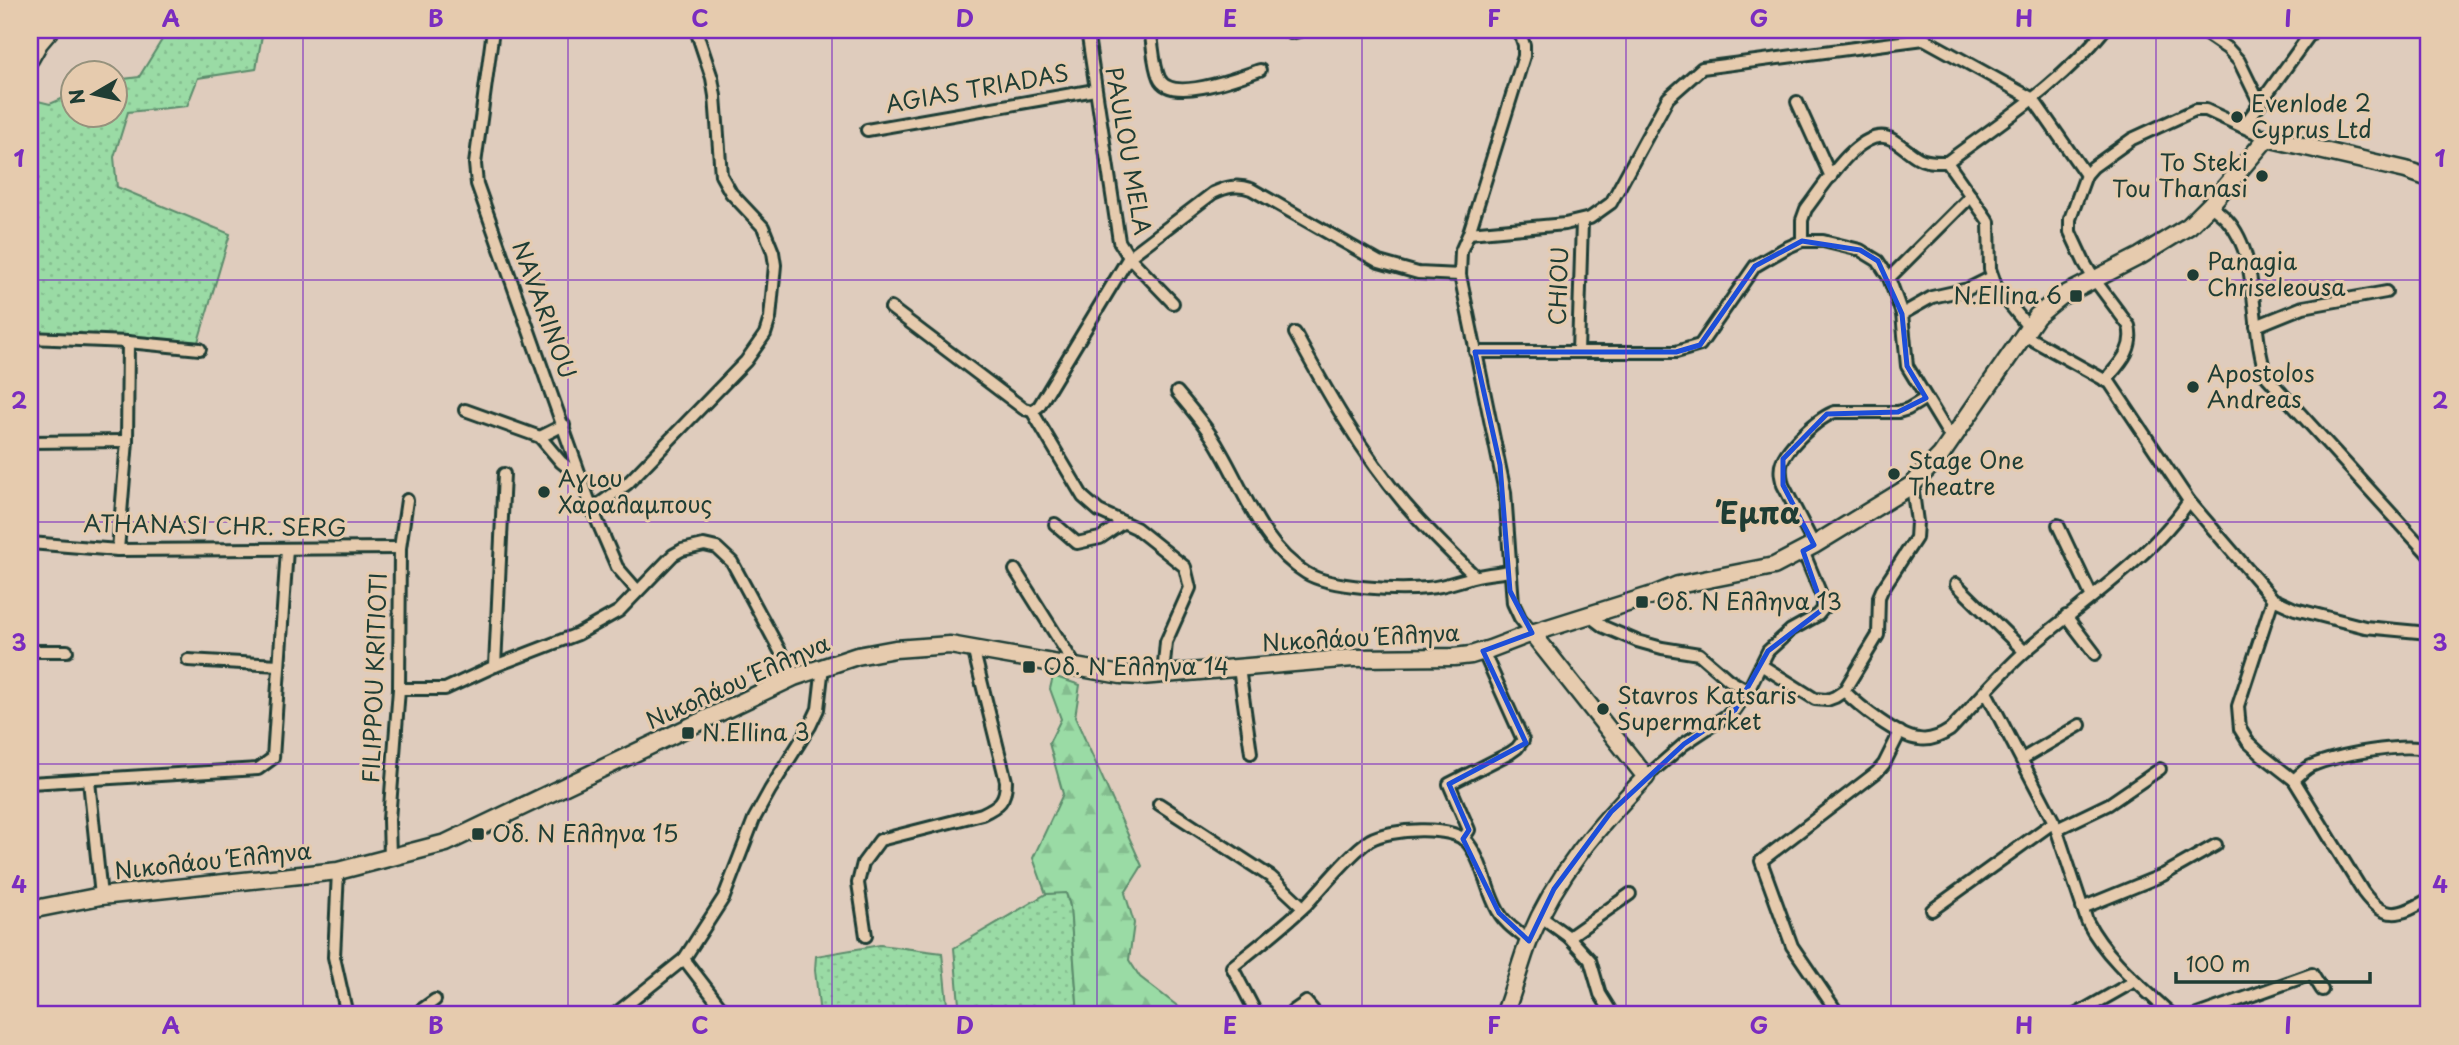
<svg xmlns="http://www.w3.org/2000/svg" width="2459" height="1045" viewBox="0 0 2459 1045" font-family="'Playpen Sans',sans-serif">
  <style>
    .grass { fill: url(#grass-dots); stroke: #5c8c6c; stroke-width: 2 }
    .forest { fill: url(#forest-firs); stroke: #5c8c6c; stroke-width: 2 }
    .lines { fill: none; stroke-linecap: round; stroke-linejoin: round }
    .street-casing { stroke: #1f3d34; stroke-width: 16 }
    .secondary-casing { stroke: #1f3d34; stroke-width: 21 }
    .street { stroke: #e6cbae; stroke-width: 10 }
    .secondary { stroke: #e6cbae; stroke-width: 16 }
    .marked { fill: none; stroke: #1d4ed8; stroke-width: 5; stroke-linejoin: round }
    .grid { fill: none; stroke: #7b2cbf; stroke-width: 2; stroke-opacity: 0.55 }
    .poi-dot { fill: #1f3d34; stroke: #e6cbae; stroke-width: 2.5 }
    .labels { text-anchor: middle; stroke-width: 6; stroke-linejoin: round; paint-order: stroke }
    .street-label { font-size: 23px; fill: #1f3d34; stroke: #e6cbae }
    .poi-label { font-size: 23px; fill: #1f3d34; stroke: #e6cbae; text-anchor: start }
    .district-label { font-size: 30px; font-weight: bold; fill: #1f3d34; stroke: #e6cbae }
    .neatline { fill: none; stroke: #7b2cbf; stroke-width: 2.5 }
    .grid-label { font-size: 23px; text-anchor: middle; font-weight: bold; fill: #7b2cbf }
  </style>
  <defs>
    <pattern id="grass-dots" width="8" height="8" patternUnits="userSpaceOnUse" patternTransform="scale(1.75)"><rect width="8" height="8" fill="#9adba5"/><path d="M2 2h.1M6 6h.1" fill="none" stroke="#84bd8f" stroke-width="1.8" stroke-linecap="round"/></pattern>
    <pattern id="forest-firs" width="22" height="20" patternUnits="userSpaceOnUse" patternTransform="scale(1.75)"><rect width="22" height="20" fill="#9adba5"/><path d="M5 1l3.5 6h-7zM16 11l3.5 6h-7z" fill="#84bd8f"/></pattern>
  </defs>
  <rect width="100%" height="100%" fill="#dfccbd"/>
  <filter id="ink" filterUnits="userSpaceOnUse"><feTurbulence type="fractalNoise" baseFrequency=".0143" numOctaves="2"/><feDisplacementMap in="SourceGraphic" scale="14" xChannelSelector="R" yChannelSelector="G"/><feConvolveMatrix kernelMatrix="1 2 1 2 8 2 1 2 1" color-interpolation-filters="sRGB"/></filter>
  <g filter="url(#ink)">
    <g class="grass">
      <path d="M168,30H263L256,69L198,78L187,106L128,112L114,157L117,187L230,234L198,342L30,333V99L50,104L73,94L74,116H116V80L139,77Z"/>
      <path d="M1066,892L1070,906L1078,1015H960L954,948L1046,894Z"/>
      <path d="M880,945L942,953L948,1015H820L815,970L816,956Z"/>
    </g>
    <path class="forest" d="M1053,676L1080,685L1075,717L1142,866L1125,893L1134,923L1129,960L1140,977L1189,1015H1078L1070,906L1066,893L1046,894L1033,858L1063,794L1049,743L1061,719L1050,689Z"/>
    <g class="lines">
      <g class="street-casing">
        <g id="street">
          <path d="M493,30L475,164L477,184L592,509L617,567L637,590"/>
          <path d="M1087,30L1119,241L1129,257L1173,303"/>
          <path d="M1150,30C1153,44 1153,64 1159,78C1170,104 1240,77 1260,70"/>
          <path d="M1285,30L1291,33L1303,30"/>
          <path d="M1519,30L1524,45V56L1469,233L1461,251L1460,275L1505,492L1513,603L1520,618L1532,633"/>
          <path d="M2200,30L2228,49L2239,61L2260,104"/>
          <path d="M1797,102L1831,177"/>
          <path d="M2243,127L2313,30"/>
          <path d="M867,130L1095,90"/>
          <path d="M1947,162C2002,121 2061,84 2104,30"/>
          <path d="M1947,162L1989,222L1990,269L1997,289L2029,328"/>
          <path d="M2210,205C2215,210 2222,214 2227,220C2261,256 2249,330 2267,377L2429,555"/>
          <path d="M1469,233L1565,224L1590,218L1611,203L1668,98L1702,68L1924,39L2033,99L2086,175"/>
          <path d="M1802,241V220L1806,209C1822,189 1862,121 1893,140C1917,155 1914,163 1947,162"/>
          <path d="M1889,278L1971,196"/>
          <path d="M891,308L1024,409L1032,411L1039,406L1129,257L1213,193C1226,187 1237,184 1251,189L1379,262L1418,273L1460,275"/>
          <path d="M1902,314L1932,297L1968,289L1992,277"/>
          <path d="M2256,326L2303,307L2386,292"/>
          <path d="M1295,333C1327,392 1361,452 1405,504C1427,529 1451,553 1475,576"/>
          <path d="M2024,335L2110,383L2189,501L2273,599L2295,609L2365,627L2429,633"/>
          <path d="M30,338L128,342L200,349"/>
          <path d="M1475,352H1676L1700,345L1755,266L1786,248L1802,241H1823L1860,250L1878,261L1889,278L1902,314L1907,366L1952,440"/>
          <path d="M1578,352L1582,222"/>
          <path d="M2105,381C2119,364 2135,350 2129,326L2094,279L2084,262L2070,232V219L2086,175L2093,167L2132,139L2195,110H2206L2267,138"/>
          <path d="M1177,392C1193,411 1209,430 1221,452C1245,493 1263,547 1306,573C1330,588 1398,591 1427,588C1443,587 1458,581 1473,577C1485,574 1498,573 1510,571"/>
          <path d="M465,410L540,437L561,462L581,478"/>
          <path d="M1032,411L1083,497L1099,511L1136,528L1185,567L1190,588L1166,642L1163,675"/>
          <path d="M540,437L564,425"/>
          <path d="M30,442L127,441"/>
          <path d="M592,509L627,484L746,361L765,334L770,318L775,265L773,252L763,227L731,193L721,175L715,96L712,78L696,30"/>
          <path d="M1055,524L1077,543L1100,538L1122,523"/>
          <path d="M2058,525L2091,595"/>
          <path d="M30,543L118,550L400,548"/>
          <path d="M1814,545L1783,485C1781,477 1779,470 1782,462C1788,446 1819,417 1835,412H1898L1908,409L1926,398"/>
          <path d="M118,550L127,441L128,342"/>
          <path d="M1015,570L1076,667"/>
          <path d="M1956,584L2024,651"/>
          <path d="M2273,599L2238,706L2240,729L2248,742L2262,755L2294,780L2363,892C2385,922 2400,916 2429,899"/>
          <path d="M1588,615L1604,627L1637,641L1662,648L1699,654L1729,680L1748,691"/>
          <path d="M2066,616L2095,654"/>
          <path d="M30,651H67"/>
          <path d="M188,660L279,665"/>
          <path d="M1761,665L1815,699L1827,700L1835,697L1844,691L1878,635L1879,597L1882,590L1916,538L1917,522L1912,485"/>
          <path d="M495,666L504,474"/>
          <path d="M1239,668L1251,753"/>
          <path d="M399,689H445L495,666L578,634L619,611L673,555L682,550L704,545L717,548L732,562L794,677"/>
          <path d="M1844,691C1859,706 1897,737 1919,739C1930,741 1941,736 1950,730C1976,703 2000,673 2028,649C2079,605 2153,556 2189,501"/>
          <path d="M1986,692L2054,822L2087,921C2106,958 2142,987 2172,1015"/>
          <path d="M2022,759L2080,725"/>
          <path d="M1646,777L1684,744L1735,710L1748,691L1768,651L1791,630L1818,615L1823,609V599L1803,551"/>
          <path d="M2294,780C2299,775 2305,769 2311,766C2336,755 2404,742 2429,750"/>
          <path d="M89,781L101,896"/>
          <path d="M30,783L258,769L273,758L287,549"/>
          <path d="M1159,804L1271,877L1303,907"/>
          <path d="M2057,829L2109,804L2160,769"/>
          <path d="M1463,839L1469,830L1449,784L1510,753L1517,748L1523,740L1483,651"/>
          <path d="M390,857L389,820L399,689L400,548L407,500"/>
          <path d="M338,871L334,957L347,1015"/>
          <path d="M2082,908L2163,875L2216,845"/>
          <path d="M1932,910L2054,822"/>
          <path d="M1540,916L1569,937L1630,894"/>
          <path d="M866,936L858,883L863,863L880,840L982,814C999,806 1006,801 1006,781L973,648"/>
          <path d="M1569,937L1590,960L1600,994L1613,1015"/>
          <path d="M684,959L727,1015"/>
          <path d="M1293,1011L1306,1002L1317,1015"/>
          <path d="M414,1015L435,1000"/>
          <path d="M614,1015L684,959L724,897L754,819L770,790L810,726L818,709L823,666"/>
          <path d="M1257,1015L1232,967C1257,947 1283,927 1306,905C1323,887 1351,852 1370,840C1389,829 1453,824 1468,843C1483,862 1486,890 1498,911C1505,924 1518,932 1529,941"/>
          <path d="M1839,1015L1792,946L1761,861L1877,772L1884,764L1900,732"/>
          <path d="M2075,1015L2135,981"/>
          <path d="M2197,1015L2312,974L2322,990"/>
        </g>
      </g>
      <g class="secondary-casing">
        <g id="secondary">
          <path d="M30,59L39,43L50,30"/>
          <path d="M30,910L101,896L338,871L446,843L794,677L857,656L895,649L950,645L1121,675L1141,676L1353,658L1454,657L1471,655L1490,649L1532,633L1656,594L1678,585L1774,566L1814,545L1912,485L1941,455L2037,316L2060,297L2140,256L2189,226L2210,205L2267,138L2406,170L2429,178"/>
          <path d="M1504,1015C1514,990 1520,963 1530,938C1556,875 1599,825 1646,777L1532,633"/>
        </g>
      </g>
      <use href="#street" class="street"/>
      <use href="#secondary" class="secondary"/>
    </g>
  </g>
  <path class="marked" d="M1802,241L1860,250L1878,261L1902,314L1907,366L1926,398L1898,412L1827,414L1783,459V485L1814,545L1803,551L1823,609L1768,651L1735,710L1684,744L1611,812L1554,889L1529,941L1499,913L1463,839L1469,830L1449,784L1526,743L1483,651L1532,633L1510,591L1500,465L1475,352H1676L1700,345L1755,266Z"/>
  <path class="grid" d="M303,30V1015M568,30V1015M832,30V1015M1097,30V1015M1362,30V1015M1626,30V1015M1891,30V1015M2156,30V1015M30,280H2429M30,522H2429M30,764H2429"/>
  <g class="poi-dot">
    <circle cx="2237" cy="117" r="7"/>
    <circle cx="2262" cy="176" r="7"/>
    <circle cx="2193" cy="275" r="7"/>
    <rect x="2069" y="289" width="14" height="14" rx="3.5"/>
    <circle cx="2193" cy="387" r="7"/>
    <circle cx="1894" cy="474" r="7"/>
    <circle cx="544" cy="492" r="7"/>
    <rect x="1635" y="595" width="14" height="14" rx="3.5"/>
    <rect x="1022" y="660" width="14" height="14" rx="3.5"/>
    <circle cx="1603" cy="709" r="7"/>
    <rect x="681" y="726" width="14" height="14" rx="3.5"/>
    <rect x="471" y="827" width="14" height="14" rx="3.5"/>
  </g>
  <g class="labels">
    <g class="street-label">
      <text transform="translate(977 89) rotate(-10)" y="8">AGIAS TRIADAS</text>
      <text transform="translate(1128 151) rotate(80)" y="8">PAULOU MELA</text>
      <text transform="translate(1559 286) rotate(-88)" y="8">CHIOU</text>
      <text transform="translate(544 310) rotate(70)" y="8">NAVARINOU</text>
      <text transform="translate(215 526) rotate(1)" y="8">ATHANASI CHR. SERG</text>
      <text transform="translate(1361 638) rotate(-3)" y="8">Νικολάου Έλληνα</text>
      <text transform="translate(375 678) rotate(-88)" y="8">FILIPPOU KRITIOTI</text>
      <text transform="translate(738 682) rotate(-24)" y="8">Νικολάου Έλληνα</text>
      <text transform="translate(213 861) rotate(-6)" y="8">Νικολάου Έλληνα</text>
    </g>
    <g class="poi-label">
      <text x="2251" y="112">Evenlode 2<tspan x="2251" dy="26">Cyprus Ltd</tspan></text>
      <text x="2248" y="171" text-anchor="end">To Steki<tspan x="2248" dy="26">Tou Thanasi</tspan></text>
      <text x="2207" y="270">Panagia<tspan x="2207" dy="26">Chriseleousa</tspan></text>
      <text x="2062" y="304" text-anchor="end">N.Ellina 6</text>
      <text x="2207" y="382">Apostolos<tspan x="2207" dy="26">Andreas</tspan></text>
      <text x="1908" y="469">Stage One<tspan x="1908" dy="26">Theatre</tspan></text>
      <text x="558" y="487">Αγιου<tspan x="558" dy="26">Χαραλαμπους</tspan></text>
      <text x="1656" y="610">Οδ. Ν Ελληνα 13</text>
      <text x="1043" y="675">Οδ. Ν Ελληνα 14</text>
      <text x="1617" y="704">Stavros Katsaris<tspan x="1617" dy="26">Supermarket</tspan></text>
      <text x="702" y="741">N.Ellina 3</text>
      <text x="492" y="842">Οδ. Ν Ελληνα 15</text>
    </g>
    <g class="district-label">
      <text x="1760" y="524">Έμπα</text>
    </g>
  </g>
  <rect width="2459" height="1045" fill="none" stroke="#e6cbae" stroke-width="77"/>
  <g transform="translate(94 94) rotate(261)"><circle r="33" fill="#e6cbae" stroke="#96927d" stroke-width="2"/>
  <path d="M0-5L12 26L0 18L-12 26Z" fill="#1f3d34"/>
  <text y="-10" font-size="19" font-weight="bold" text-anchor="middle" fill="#1f3d34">N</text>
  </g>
  <path d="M2176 972v10h194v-10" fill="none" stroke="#1f3d34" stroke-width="3.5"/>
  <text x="2186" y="972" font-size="21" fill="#1f3d34" stroke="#e6cbae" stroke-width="5" paint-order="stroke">100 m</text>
  <rect x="38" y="38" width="2382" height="968" class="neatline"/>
  <g class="grid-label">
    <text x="171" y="27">A</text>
    <text x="436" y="27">B</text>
    <text x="700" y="27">C</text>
    <text x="965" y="27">D</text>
    <text x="1230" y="27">E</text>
    <text x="1494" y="27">F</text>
    <text x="1759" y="27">G</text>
    <text x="2024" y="27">H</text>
    <text x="2288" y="27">I</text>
    <text x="19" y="167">1</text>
    <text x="2440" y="167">1</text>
    <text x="19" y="409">2</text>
    <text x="2440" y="409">2</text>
    <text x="19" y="651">3</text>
    <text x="2440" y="651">3</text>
    <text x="19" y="893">4</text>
    <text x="2440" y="893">4</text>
    <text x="171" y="1034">A</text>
    <text x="436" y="1034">B</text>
    <text x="700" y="1034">C</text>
    <text x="965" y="1034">D</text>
    <text x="1230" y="1034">E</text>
    <text x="1494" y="1034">F</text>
    <text x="1759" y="1034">G</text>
    <text x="2024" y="1034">H</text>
    <text x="2288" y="1034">I</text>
  </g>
</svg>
